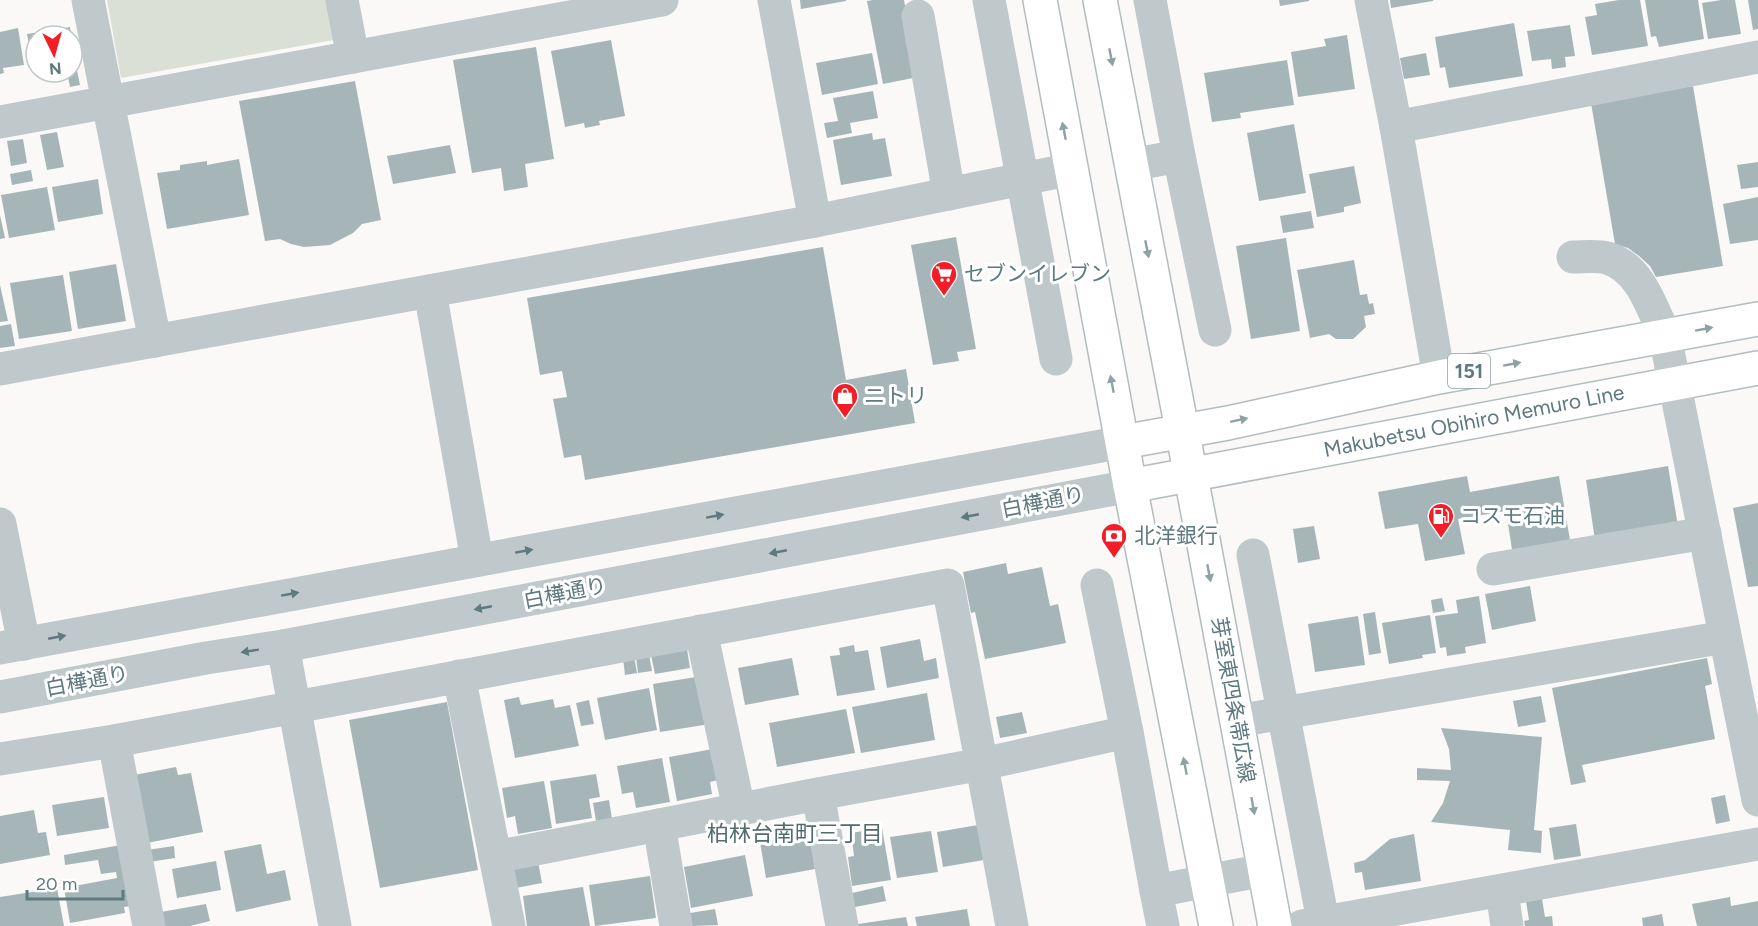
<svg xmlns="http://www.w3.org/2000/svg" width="1758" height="926" viewBox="0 0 1758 926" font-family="Figtree,'Noto Sans JP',sans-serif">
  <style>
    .green { fill: #dbe0d6 }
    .building { fill: #a6b6b8 }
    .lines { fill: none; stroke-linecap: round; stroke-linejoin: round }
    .major-casing { stroke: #b3bcbe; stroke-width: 36 }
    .minor { stroke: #bfc8ca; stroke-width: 33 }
    .major { stroke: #fff; stroke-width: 33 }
    .oneway { fill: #8ea1a5 }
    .oneway2 { fill: #5e797f }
    .labels { text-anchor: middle; stroke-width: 6; stroke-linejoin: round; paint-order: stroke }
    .shield { fill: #fff; stroke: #8ea1a5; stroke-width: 1.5 }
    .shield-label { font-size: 20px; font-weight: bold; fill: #5e797f }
    .poi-label { font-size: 21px; fill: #5e797f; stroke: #fff; text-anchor: start }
    .street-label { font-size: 21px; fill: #5e797f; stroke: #fff }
    .neighbourhood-label { font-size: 22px; fill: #546b6f; stroke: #fff }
  </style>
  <rect width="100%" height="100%" fill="#faf9f7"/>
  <path class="green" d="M107,0H327L334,40L121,78Z"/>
  <g class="building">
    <path d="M800,0H846V1L801,9Z"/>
    <path d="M873,0H904L918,77L883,84L867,1Z"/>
    <path d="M1279,0H1309V1L1280,6Z"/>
    <path d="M1390,0H1433V1L1391,8Z"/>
    <path d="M1619,0H1640L1648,46L1592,55L1585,17L1597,15L1595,4Z"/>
    <path d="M1645,0H1698L1704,39L1659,47L1656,36L1651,37Z"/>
    <path d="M1721,0H1735L1741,34L1708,39L1702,3Z"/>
    <path d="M1748,0H1758V29L1753,30Z"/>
    <path d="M1514,23L1523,76L1449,88L1445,67L1440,68L1435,37Z"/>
    <path d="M1570,25L1575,56L1565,57L1566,67L1552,69L1551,59L1532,61L1527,31Z"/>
    <path d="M70,27L71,36H36V73H34L27,34Z"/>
    <path d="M18,28L24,65L3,68L4,73L0,74V32Z"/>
    <path d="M1347,35L1355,89L1298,97L1291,52L1326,46L1324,39Z"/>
    <path d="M611,40L625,116L599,121L600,125L585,128L584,123L565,127L551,51Z"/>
    <path d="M72,46L80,85L70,87L67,72H72Z"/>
    <path d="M536,47L554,159L525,164L528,187L504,191L501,168L472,173L453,60Z"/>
    <path d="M872,53L878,84L822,95L816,63Z"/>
    <path d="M1426,53L1430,75L1404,79L1400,58Z"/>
    <path d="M1287,60L1294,105L1240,113L1241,118L1212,122L1204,73Z"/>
    <path d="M355,81L381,220L362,224L353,233L330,245L304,247L291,244L280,239L265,241L239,101Z"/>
    <path d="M1693,86L1723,266L1656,277L1650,266L1639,256L1628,248L1615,244L1591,103Z"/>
    <path d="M873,91L878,118L850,123L852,133L827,138L824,123L838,121L833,98Z"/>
    <path d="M1294,124L1306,193L1259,201L1247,133Z"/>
    <path d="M57,132L64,167L47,170L40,135Z"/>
    <path d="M872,133L873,140L885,138L892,176L841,185L833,140Z"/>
    <path d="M23,139L27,163L11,166L7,141Z"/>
    <path d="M450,145L456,173L393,184L387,156Z"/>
    <path d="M239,159L249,215L167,229L157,173L180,170V165L207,161V165Z"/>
    <path d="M1758,162V187L1741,189L1737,165Z"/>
    <path d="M1354,166L1361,203L1344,207V212L1317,217L1309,174Z"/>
    <path d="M31,170L33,181L12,185L10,174Z"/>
    <path d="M98,179L103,214L58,222L52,187Z"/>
    <path d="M47,187L55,230L9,238L1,195Z"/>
    <path d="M1758,197V240L1730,244L1723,204Z"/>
    <path d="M1311,211L1314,228L1283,233L1280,216Z"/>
    <path d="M0,215L5,238L0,239Z"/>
    <path d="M956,237L976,349L957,352L959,361L933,365L911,245Z"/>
    <path d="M1286,238L1300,331L1251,339L1236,246Z"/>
    <path d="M823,247L846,380L906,369L915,423L585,480L581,455L564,458L553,399L567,397L562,371L540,375L527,298Z"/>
    <path d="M1354,260L1360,295L1367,294L1369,304L1373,303L1375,314L1364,316L1366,327L1353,339H1336L1329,334L1310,338L1297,270Z"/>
    <path d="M116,264L126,321L78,329L69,272Z"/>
    <path d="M63,275L72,331L19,339L10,283Z"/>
    <path d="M0,285L8,321L0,322Z"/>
    <path d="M11,324L15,346L0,348V326Z"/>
    <path d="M1668,466L1678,526L1595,540L1586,480Z"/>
    <path d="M1467,476L1470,492L1559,476L1571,546L1513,556L1506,511L1458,519L1465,554L1425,561L1418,524L1385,529L1378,492Z"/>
    <path d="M1758,503V586L1748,587L1733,508Z"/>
    <path d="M1314,526L1320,559L1298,563L1293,529Z"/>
    <path d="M1006,563L1008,574L1042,567L1050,606L1058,604L1066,643L985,659L975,612L971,613L963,572Z"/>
    <path d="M1530,586L1536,621L1492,630L1485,594Z"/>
    <path d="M1479,596L1486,643L1465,647L1466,653L1447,656L1446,647L1440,648L1435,616L1458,613L1456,600Z"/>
    <path d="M1442,598L1445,611L1433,613L1431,600Z"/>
    <path d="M1375,612L1381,653L1369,655L1363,614Z"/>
    <path d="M1430,615L1436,653L1422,655L1423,658L1389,664L1382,623Z"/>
    <path d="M1358,616L1365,665L1315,672L1308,624Z"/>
    <path d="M920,639L924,661L936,658L939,678L887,688L880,647Z"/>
    <path d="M854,645L855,652L868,650L875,690L837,696L830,656L840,655L839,648Z"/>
    <path d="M687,649L690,668L655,674L651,655Z"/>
    <path d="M649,655L652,671L638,673L636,657Z"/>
    <path d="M634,656L637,673L625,675L623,658Z"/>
    <path d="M792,658L799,695L745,705L738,668Z"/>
    <path d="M1707,658L1712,684L1705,686L1715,739L1582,765L1586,782L1571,785L1552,688Z"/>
    <path d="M702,676L710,724L660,732L653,684Z"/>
    <path d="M649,688L657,730L605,740L597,698Z"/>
    <path d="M927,693L935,740L861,753L852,707Z"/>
    <path d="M1541,696L1546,722L1518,727L1513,701Z"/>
    <path d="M519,697L521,705L553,699L555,708L570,705L579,746L515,758L504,700Z"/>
    <path d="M589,700L594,724L581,726L576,703Z"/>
    <path d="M447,702L478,870L380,888L349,720Z"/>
    <path d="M846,709L855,753L777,767L769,723Z"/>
    <path d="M1022,712L1027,733L1000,738L996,717Z"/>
    <path d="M1441,728L1542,737L1534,830L1542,831L1541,853L1508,850L1510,830L1431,822L1443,803L1450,781L1417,780V768L1451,770L1449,749Z"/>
    <path d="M713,749L718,780L710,782L712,794L677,801L669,757Z"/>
    <path d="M662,758L670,802L636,808L633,792L622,794L617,766Z"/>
    <path d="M176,767L178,775L191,773L203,832L147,843L134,775Z"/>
    <path d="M596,774L600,797L589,799L592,818L556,824L550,781Z"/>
    <path d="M544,781L552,828L518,834L515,816L507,818L502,788Z"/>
    <path d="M1725,795L1730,821L1716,824L1711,798Z"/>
    <path d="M104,797L109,828L57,836L52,805Z"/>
    <path d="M609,800L612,819L596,821L593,803Z"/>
    <path d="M34,810L38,833L46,832L50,855L0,864V816Z"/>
    <path d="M1576,824L1581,856L1554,860L1549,828Z"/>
    <path d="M978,825L984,860L943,867L937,832Z"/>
    <path d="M882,828L891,880L852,886L848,857L854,856L851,833Z"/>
    <path d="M931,831L938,872L897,878L890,837Z"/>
    <path d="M809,833L815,869L766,878L760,842Z"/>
    <path d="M1414,834L1421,881L1365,890L1362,872L1355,873L1354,863L1365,860L1390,839Z"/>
    <path d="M261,844L267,874L285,870L291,900L236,912L224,851Z"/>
    <path d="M121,845L132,906L124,907L125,913L70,923L64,888L117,878L116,872L101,874L98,860L65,865L64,855Z"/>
    <path d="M174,846L175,858L149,862L147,850Z"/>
    <path d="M745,855L753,896L691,908L684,867Z"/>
    <path d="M216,861L221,890L177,898L172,869Z"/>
    <path d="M538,861L542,883L516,888L512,865Z"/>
    <path d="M650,876L656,918L595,926L589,885Z"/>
    <path d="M883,886L886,901L855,907L852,893Z"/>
    <path d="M583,887L590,926H527L523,896Z"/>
    <path d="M57,888L64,926H0V897Z"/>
    <path d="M1730,897L1731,906L1758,901V926H1697L1692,904Z"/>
    <path d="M1542,899L1545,917L1552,916L1553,926H1525L1524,921L1529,920L1526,901Z"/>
    <path d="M206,904L210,921L190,926H164L161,912Z"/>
    <path d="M715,909L718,925L692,926L690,913Z"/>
    <path d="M967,909L970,926H917L915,917Z"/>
    <path d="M1662,914L1664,926H1643L1642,918Z"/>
    <path d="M906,917L908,926H858V924Z"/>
  </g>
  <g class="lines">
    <g class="major-casing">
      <g id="major">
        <path d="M1040,0L1130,486L1216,926"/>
        <path d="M1100,0L1201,529L1275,926"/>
        <path d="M1123,442L1228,423L1439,377L1758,319"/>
        <path d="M1130,486L1758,368"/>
      </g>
    </g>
    <g class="minor">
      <path d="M88,0L155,341"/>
      <path d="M342,0L353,57"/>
      <path d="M774,0L815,221"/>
      <path d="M989,0L1056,359"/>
      <path d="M1371,0L1396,127L1439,377"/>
      <path d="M918,16L949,194"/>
      <path d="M0,122L662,0"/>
      <path d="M1396,127L1758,57"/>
      <path d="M1179,156L1215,330"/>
      <path d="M1131,165L1179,156L1150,0"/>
      <path d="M1573,257C1583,257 1597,255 1607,258C1640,267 1652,308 1665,336L1758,800"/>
      <path d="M430,291L477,560"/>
      <path d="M0,369L815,221L1072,169"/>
      <path d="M0,524L24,644"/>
      <path d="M1253,555L1324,926"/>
      <path d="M1493,569L1705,533"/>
      <path d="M1097,585L1127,732"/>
      <path d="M701,631L739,809"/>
      <path d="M283,646L335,926"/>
      <path d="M0,648L1123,442"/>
      <path d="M459,676L509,926"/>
      <path d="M0,697L206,658L283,646L1130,486"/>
      <path d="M1237,721L1725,637"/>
      <path d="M114,741L149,926"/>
      <path d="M0,759L114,741L948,585L1012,926"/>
      <path d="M818,794L842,926"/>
      <path d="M659,825L676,926"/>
      <path d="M495,857L818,794L982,764L1127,732L1156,891L1264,870"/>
      <path d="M1156,891L1163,926"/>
      <path d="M1502,891L1507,926"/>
      <path d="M1302,926L1758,844"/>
    </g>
    <use href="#major" class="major"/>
  </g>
  <defs><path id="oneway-solid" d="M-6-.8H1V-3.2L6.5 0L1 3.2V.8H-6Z" transform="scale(1.5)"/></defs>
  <g class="oneway">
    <use href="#oneway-solid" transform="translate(1111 57) rotate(79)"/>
    <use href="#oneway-solid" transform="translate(1064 131) rotate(-101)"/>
    <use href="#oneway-solid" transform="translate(1147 249) rotate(79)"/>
    <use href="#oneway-solid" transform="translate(1704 329) rotate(-10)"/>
    <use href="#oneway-solid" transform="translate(1512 364) rotate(-10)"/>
    <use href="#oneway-solid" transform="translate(1112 384) rotate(-101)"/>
    <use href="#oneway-solid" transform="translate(1239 420) rotate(-12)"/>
    <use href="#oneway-solid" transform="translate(1209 573) rotate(79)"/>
    <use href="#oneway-solid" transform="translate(1185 766) rotate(-101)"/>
    <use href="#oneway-solid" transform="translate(1253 806) rotate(80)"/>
  </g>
  <g class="oneway2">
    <use href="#oneway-solid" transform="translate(715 516) rotate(-10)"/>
    <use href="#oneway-solid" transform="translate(970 516) rotate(169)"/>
    <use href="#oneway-solid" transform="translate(524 551) rotate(-10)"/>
    <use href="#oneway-solid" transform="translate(778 552) rotate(169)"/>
    <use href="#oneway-solid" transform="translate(290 594) rotate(-10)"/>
    <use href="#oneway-solid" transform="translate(483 608) rotate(169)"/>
    <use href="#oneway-solid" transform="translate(57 637) rotate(-11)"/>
    <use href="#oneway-solid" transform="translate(250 651) rotate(171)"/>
  </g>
  <defs>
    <g id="supermarket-pin" transform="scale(1.35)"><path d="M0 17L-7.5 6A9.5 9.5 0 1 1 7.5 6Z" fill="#f31d28" stroke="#fff"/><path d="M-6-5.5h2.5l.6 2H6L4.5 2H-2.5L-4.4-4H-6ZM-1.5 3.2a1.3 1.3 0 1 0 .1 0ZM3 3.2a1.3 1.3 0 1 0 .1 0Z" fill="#fff"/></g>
    <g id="shop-pin" transform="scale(1.35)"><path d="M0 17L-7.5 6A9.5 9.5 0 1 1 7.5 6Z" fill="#f31d28" stroke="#fff"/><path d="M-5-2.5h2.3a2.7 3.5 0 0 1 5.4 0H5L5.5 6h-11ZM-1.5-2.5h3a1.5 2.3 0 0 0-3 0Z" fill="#fff"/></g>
    <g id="fuel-pin" transform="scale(1.35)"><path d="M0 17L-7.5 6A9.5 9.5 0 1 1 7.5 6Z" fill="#f31d28" stroke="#fff"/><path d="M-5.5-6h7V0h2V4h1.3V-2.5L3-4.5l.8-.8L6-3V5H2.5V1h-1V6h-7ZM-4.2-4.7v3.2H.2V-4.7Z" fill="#fff"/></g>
    <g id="bank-pin" transform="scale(1.35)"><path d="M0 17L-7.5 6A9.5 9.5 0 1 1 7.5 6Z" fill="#f31d28" stroke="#fff"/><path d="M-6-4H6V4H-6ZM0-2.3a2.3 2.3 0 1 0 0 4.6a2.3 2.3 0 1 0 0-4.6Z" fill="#fff"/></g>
  </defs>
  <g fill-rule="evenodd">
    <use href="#supermarket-pin" x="944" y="274"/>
    <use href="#shop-pin" x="845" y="396"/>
    <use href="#fuel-pin" x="1441" y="516"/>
    <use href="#bank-pin" x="1114" y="536"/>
  </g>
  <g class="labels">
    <rect class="shield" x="1448" y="354" width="42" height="34" rx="4.5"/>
    <g class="shield-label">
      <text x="1469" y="378">151</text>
    </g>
    <g class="poi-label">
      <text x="964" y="281">セブンイレブン</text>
      <text x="864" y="403">ニトリ</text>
      <text x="1460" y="523">コスモ石油</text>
      <text x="1134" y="543">北洋銀行</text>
    </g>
    <g class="street-label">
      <text transform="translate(1474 421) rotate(-11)" y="7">Makubetsu Obihiro Memuro Line</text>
      <text transform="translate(1043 502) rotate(-11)" y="7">白樺通り</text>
      <text transform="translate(565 593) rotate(-11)" y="7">白樺通り</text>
      <text transform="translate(87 681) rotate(-11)" y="7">白樺通り</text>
      <text transform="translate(1233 700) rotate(80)" y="7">芽室東四条帯広線</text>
    </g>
    <g class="neighbourhood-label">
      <text x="795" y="841">柏林台南町三丁目</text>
    </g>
  </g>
  <g transform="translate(54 54) rotate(175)"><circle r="28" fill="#ffffff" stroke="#bfc9cc" stroke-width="1.5"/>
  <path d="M0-4.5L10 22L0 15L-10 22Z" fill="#f31d28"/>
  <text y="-9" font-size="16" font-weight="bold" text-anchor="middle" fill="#5e797f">N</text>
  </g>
  <path d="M27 890v9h96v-9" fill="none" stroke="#5e797f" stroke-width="3"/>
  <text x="36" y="890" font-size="18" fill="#5e797f" stroke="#ffffff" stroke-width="4.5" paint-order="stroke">20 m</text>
</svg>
